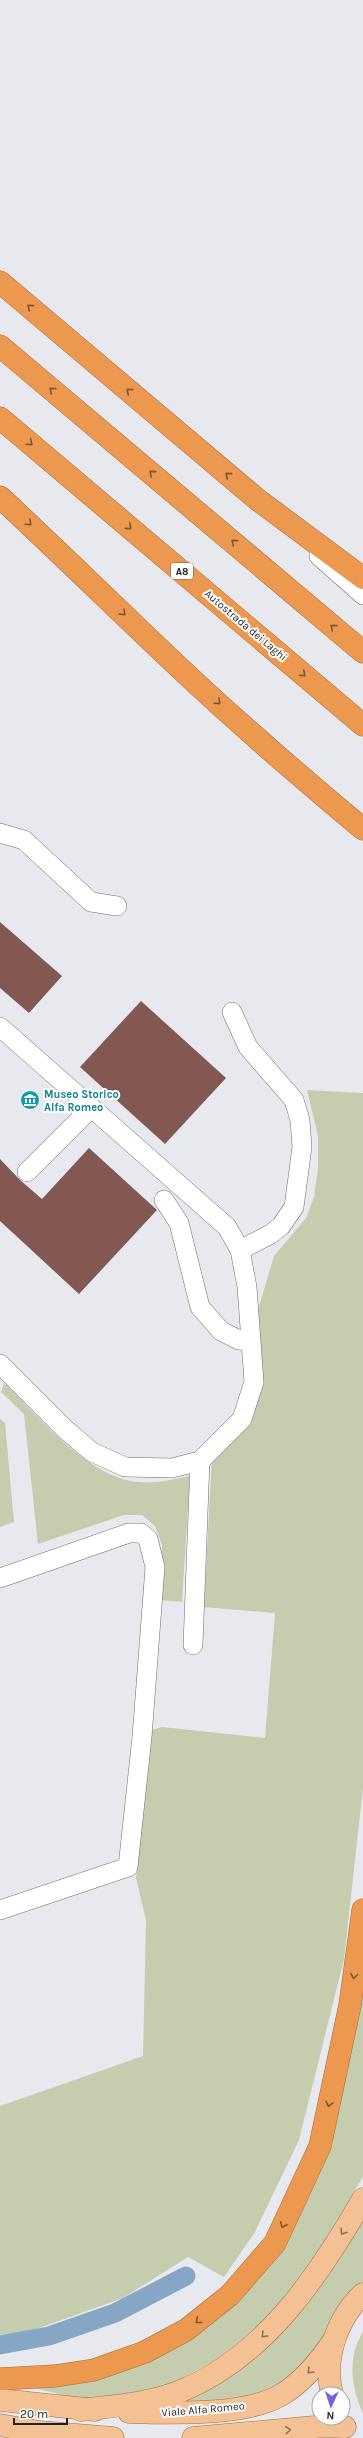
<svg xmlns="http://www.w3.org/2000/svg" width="363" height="2438" viewBox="0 0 363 2438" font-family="Karla,sans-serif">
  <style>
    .green { fill: #c6cdaf }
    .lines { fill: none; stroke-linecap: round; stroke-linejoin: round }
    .canal { stroke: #85a6c4; stroke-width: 19 }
    .building { fill: #835853 }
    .minor-casing { stroke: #6b6d72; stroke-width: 20 }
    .major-casing { stroke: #a56f40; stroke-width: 23 }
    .highway-casing { stroke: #a56f40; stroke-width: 23 }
    .minor { stroke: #fff; stroke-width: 19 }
    .major { stroke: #f4c195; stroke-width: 22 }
    .highway { stroke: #ec984e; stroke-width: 22 }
    .oneway { stroke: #7d5837 }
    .oneway2 { stroke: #8b725d }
    .labels { text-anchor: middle; stroke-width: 4; stroke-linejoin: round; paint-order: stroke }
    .shield { fill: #fff; stroke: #646566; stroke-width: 1 }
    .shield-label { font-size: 10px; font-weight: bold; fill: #222325 }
    .street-label { font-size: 11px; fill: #222325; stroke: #fff }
    .culture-label { font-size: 11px; font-weight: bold; fill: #0d838f; stroke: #fff; text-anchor: start }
  </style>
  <rect width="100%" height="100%" fill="#e7e9ef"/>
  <g class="green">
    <path d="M307,1090L363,1093V1788L344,1959L299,2140L255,2232L224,2277L188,2257L123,2298L31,2331L0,2335V2106L143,2056L146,1920L136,1878L149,1731L162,1727L265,1738L275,1613L204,1607L212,1457L246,1420L253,1327L274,1256L306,1218L314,1197L318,1168V1136Z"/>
    <path d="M4,1383C38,1416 89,1478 138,1482C155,1484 174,1479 190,1476L182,1602L160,1600L162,1545L155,1526L142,1515H124L38,1544L24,1414L1,1392Z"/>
    <path d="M0,1419L5,1423L14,1522L0,1527Z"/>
    <path d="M363,1970V2177L310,2265L282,2302L247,2337L214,2361L177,2381L133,2393L78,2399L31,2387L148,2360L281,2247Z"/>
    <path d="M363,2217V2282C346,2295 338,2319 325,2336C312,2354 295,2378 274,2388C244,2402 205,2401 172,2404L225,2378Z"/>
    <path d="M363,2332V2414C352,2388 346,2358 363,2332Z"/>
  </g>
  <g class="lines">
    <path class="canal" d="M0,2345L49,2336L115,2313L186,2276"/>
  </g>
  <g class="building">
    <path d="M0,922L62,976L29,1013L0,988Z"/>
    <path d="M141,1001L226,1078L165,1144L80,1067Z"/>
    <path d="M89,1148L157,1210L79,1294L0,1221V1159L20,1180L42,1199Z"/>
  </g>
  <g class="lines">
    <g class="minor-casing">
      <g id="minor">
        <path d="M319,556L363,595"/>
        <path d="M0,833L24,840L91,902L117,906"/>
        <path d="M232,1012L248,1047L294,1100L300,1120L302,1147L294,1207L281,1226L271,1234L240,1250"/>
        <path d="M0,1027L227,1227L240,1250L247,1287L254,1382L242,1419L200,1461L172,1468L125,1467L92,1452L65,1429L0,1364"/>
        <path d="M27,1172L91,1108"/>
        <path d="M164,1200L179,1223L200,1307L221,1331L239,1340L250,1341"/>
        <path d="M0,1578L129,1533H141L148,1539L155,1567L142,1737L128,1867L0,1910"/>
        <path d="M193,1645L200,1461"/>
      </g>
    </g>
    <g class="major-casing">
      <g id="major">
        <path d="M332,2394C323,2359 337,2318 363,2294"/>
        <path d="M0,2400L95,2410"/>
        <path d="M80,2410C114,2406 149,2404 181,2391C266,2356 319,2275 363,2199"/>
        <path d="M129,2412C170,2413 246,2416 281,2395C303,2382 320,2361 334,2340"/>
        <path d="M0,2425L39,2432L113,2438"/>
        <path d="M193,2438L326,2426L345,2427"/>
      </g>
    </g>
    <g class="highway-casing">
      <g id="highway">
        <path d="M0,282L258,500L363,578"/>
        <path d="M0,346L363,652"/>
        <path d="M0,418L363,725"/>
        <path d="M0,497C57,550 112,604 168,657C231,717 297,774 363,829"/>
        <path d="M0,2379L55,2376L94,2370L145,2352L186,2330L230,2295L275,2243L320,2146L350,2005L363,1910"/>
      </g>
    </g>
    <use href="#minor" class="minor"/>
    <use href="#major" class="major"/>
    <use href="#highway" class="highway"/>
  </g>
  <defs><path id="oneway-chevron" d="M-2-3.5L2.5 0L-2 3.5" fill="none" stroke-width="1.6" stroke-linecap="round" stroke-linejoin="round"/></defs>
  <g class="oneway">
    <use href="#oneway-chevron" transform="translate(30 307) rotate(-140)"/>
    <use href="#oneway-chevron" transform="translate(52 390) rotate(-140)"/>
    <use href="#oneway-chevron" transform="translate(129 391) rotate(-140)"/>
    <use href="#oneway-chevron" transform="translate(30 443) rotate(40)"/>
    <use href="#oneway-chevron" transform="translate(152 473) rotate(-140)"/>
    <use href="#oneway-chevron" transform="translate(228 475) rotate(-140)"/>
    <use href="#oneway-chevron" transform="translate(29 523) rotate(43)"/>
    <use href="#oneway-chevron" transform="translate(129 527) rotate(40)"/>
    <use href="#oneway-chevron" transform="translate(234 542) rotate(-140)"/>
    <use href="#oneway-chevron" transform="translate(123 613) rotate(45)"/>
    <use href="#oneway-chevron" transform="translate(333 627) rotate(-140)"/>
    <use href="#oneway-chevron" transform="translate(303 674) rotate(41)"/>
    <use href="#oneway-chevron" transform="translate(218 702) rotate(42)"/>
    <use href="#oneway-chevron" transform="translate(354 1976) rotate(98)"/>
    <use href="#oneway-chevron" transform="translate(329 2104) rotate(102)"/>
    <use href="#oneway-chevron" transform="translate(283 2225) rotate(115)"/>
    <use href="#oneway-chevron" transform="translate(198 2321) rotate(141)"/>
  </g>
  <g class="oneway2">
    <use href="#oneway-chevron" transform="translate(343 2232) rotate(123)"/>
    <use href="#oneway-chevron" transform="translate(264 2335) rotate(135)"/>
    <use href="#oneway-chevron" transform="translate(310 2371) rotate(134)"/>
    <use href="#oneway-chevron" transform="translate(288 2430) rotate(-5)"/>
  </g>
  <defs>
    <g id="museum-disc" transform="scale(1)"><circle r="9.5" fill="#0f9aa8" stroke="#fff"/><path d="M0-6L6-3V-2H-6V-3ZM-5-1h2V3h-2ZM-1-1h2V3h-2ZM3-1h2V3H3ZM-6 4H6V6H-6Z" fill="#fff"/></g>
  </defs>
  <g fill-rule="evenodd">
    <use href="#museum-disc" x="30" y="1100"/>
  </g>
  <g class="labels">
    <rect class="shield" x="171" y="563" width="22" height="16" rx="3"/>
    <g class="shield-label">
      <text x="182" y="575">A8</text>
    </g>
    <g class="street-label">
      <text transform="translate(246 625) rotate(40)" y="4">Autostrada dei Laghi</text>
      <text transform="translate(203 2409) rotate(-5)" y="4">Viale Alfa Romeo</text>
    </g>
    <g class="culture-label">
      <text x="44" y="1098">Museo Storico<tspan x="44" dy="13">Alfa Romeo</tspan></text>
    </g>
  </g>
  <g transform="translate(331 2406) rotate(183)"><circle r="19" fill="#ffffff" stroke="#a7a7a8"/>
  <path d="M0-3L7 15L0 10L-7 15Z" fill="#7b62dd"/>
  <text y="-6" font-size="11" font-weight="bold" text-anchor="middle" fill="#222325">N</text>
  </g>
  <path d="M14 2418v6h53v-6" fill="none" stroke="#222325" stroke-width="2"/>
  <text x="20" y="2418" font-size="12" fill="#222325" stroke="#ffffff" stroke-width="3" paint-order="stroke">20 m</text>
</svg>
